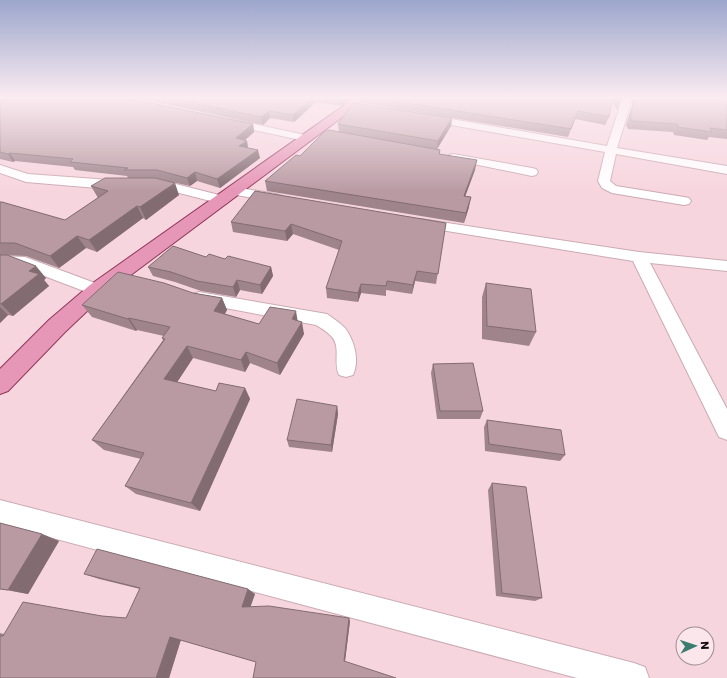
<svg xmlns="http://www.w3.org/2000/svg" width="727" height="678" viewBox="0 0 727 678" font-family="Poppins,sans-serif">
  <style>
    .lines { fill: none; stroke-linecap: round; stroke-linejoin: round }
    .minor-casing { stroke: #cbabb4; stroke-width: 2 }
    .primary-casing { stroke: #91375b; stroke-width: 2 }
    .minor { fill: #fff; fill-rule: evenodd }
    .primary { fill: #e696b6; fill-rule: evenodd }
    .wall { fill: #9f848c }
    .shaded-wall { fill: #826c72 }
    .building { fill: #b99aa3; stroke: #826c72 }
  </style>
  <rect width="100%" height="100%" fill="#f7d5df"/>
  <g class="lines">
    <g class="minor-casing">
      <g id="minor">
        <path d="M620,97H630V106L617,148L727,166V174L616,154L610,181L616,186L684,197L689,198L691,201L689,204L684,205L612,193L602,188L598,181L605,152L428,121L423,118L428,115L607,146L620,106Z"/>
        <path d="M230,119L305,135L310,138L305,141L226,124L225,122Z"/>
        <path d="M453,154L532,168L536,169L538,172L536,175L532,176L449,159L447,157L449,155Z"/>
        <path d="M0,165L28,174L123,181L125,184L123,187L97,188L26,182L0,173Z"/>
        <path d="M153,180H160L227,197L228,200L227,203L222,204L160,188L149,187L147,184L149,181Z"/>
        <path d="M235,187L275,194L280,195L281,198L280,201L275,202L231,194L229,191L231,188Z"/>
        <path d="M421,219L639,252L727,261V271L650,263L727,409V440L719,437L633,261L416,226L414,223L416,220Z"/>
        <path d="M0,256L25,257L103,286L105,290L103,294L97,296L18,266H0Z"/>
        <path d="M199,292L327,314C333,318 340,323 345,328C354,340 360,360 353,375L346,377L339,375C333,362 341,348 332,337C328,332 321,328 316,325L193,302L191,298L193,294Z"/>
        <path d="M0,500L634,663L645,667L649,678H577L0,524Z"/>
      </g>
    </g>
    <g class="primary-casing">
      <path id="primary" d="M356,97H369L104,295L65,332L8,391L0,394V369L49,320L90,285Z"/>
    </g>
    <use href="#minor" class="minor"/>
    <use href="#primary" class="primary"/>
  </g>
  <g class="wall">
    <path d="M0,97L253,124L254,132L245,140L247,141L248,148L260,158L220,188L197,181L190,186L158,179L179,195L146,220L143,218L97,252L86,248L59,268L26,256L0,255V202L65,220L98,198L91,186L128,178L127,176L75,170L73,167L15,161L13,162L0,159Z"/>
    <path d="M132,97H353L341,106L316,102L294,122L270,118L263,125Z"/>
    <path d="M363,97H621V102L617,110L612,101L609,117L605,125L575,119L568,137L363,103Z"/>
    <path d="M632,97H727V139L709,137L707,140L674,135L673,132L628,129L626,125L632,106Z"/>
    <path d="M452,118L451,126L437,149L440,150V154L475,170L465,196L469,207L464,223L267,191L265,181L300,156L339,132L338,124Z"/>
    <path d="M231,222L446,223L436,284L415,281L412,294L386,290V296L361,293L358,302L327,298L326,288L339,250L293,234L287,241L233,232Z"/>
    <path d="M0,255L46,278L44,280L49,286L13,316L8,315L0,323Z"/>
    <path d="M206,257L225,259L271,267L273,276L262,294L240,290L236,297L201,291L175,282L153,276L148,267Z"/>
    <path d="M486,283L536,332L529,346L482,339V297Z"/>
    <path d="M193,293L222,298L227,310L225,314L259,324L298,321L304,334L280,375L250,363L245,372L193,358L177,382L216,391L245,388L250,399L200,511L136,494L125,486L141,459L104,450L92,440L163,340L162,338L164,336L137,330L136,331L92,317L82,305Z"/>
    <path d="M433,364L483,411L480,419H437L431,373Z"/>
    <path d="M337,406L338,414L332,452L289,447L287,440Z"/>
    <path d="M487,420L565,455L560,461L485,451L484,427Z"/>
    <path d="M492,483L542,598L535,601L496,596L488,490Z"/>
    <path d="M0,523L42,534L59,541L28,594L0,589Z"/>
    <path d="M84,574L248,589L255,594L250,607L350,621L345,661L256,662L181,640L169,678H0V633L4,634L102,616L126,618L140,589L99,579Z"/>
  </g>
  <g class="shaded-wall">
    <path d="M0,97H15L0,104Z"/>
    <path d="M313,97H315L316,102L294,122L293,115Z"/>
    <path d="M343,97H353L341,106L340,98Z"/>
    <path d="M269,111L270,118L263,125L261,117Z"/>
    <path d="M452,118L451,126L437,149L438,141Z"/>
    <path d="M253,124L254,132L238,146L236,138Z"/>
    <path d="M247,141L248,149L239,146Z"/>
    <path d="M258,150L260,158L220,188L217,179Z"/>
    <path d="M10,153L15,161L13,162L8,154Z"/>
    <path d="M477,160L475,170L462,205L464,196Z"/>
    <path d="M195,172L197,181L190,186L187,178Z"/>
    <path d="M175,183L179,195L146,220L140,207Z"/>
    <path d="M471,197L469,207L464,223L466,213Z"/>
    <path d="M137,206L143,218L97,252L89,240Z"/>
    <path d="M291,224L293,234L287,241L285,231Z"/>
    <path d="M77,236L86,248L59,268L50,256Z"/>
    <path d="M36,266L46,278L44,280L49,286L13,316L1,304L29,271Z"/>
    <path d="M271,267L273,276L262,294L260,285Z"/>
    <path d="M417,271L415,281L412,294L413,285Z"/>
    <path d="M237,280L240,290L236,297L233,287Z"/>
    <path d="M361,284V293L358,302V293Z"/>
    <path d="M222,298L227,310L219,323L214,311Z"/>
    <path d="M0,307L8,315L0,323Z"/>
    <path d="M296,311L298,323L292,319Z"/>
    <path d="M129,318L137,330L136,331L128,319Z"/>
    <path d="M302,322L304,334L280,375L277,363Z"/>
    <path d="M187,346L193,358L172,390L164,379Z"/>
    <path d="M246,352L250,363L245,372L241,360Z"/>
    <path d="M245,388L250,399L200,511L191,503Z"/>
    <path d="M337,406L338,414L332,452L331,445Z"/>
    <path d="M42,534L59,541L28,594L8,590Z"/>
    <path d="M248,589L255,594L249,611L242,607Z"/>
    <path d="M349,618L350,621L345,661H344Z"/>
    <path d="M170,637L181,639L169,678H156Z"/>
  </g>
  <g class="building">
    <path d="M14,97H122L253,124L236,138L247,141L239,146L258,150L217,179L195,172L187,178L157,170H124L128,168L70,162L73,159L10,153L8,154L0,152V103Z"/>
    <path d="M165,97H313L293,115L269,111L261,117Z"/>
    <path d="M330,97H343L340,98Z"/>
    <path d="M369,97H613L609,117L578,111L571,129Z"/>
    <path d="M617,97H621V102Z"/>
    <path d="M635,97H727V130L710,128L712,132L678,127L677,124L632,121L630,117Z"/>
    <path d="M353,103L452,118L438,141L338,124Z"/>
    <path d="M329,130L440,150L439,154L477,160L464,196L471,197L466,213L265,181L296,155L300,156L325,131Z"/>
    <path d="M105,178H155L175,183L140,207L137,206L89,240L77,236L50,256L15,243H0V202H2L65,220L108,191L91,186Z"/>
    <path d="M255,191L446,223L438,274L417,271L413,285L387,281L386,286L361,284L358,293L326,288L342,241L291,224L285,231L231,222Z"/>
    <path d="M173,246L206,257L209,254L225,259L228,256L271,267L260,285L237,280L233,287L197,281L171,272L148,267Z"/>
    <path d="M0,255H7L36,266L29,271L39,274L1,304H0Z"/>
    <path d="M118,272L164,283L193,293L222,298L214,311L259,324L270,307L296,311L292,319L302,322L277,363L246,352L241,360L187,346L164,379L216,391L219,383L245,388L191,503L125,486L144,453L92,440L165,339L162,338L170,327L129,318L128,319L82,305Z"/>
    <path d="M486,283L531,289L536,332L487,326Z"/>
    <path d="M473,363L483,411H440L433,364Z"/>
    <path d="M297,399L337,406L331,445L287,440Z"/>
    <path d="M487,420L561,430L565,455L489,444Z"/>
    <path d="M492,483L526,487L542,598L502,593Z"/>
    <path d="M0,523L42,534L8,590L0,589Z"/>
    <path d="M97,549L248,589L242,607L269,606L349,618L344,661L396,678H253L256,662L170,637L156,678H0V636H3L23,602L102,616L126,618L140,588L84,574Z"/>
  </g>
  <linearGradient id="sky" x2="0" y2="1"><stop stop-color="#9ca6cc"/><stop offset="0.51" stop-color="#fbecf1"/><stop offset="1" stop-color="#fbecf1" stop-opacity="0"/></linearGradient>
  <rect width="727" height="192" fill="url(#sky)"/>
  <g transform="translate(695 646) rotate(87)"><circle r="19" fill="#fbe6ec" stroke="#9f8e92"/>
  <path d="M0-3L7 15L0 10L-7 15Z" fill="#397d6f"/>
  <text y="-6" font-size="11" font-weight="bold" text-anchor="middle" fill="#14090c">N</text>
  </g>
</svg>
